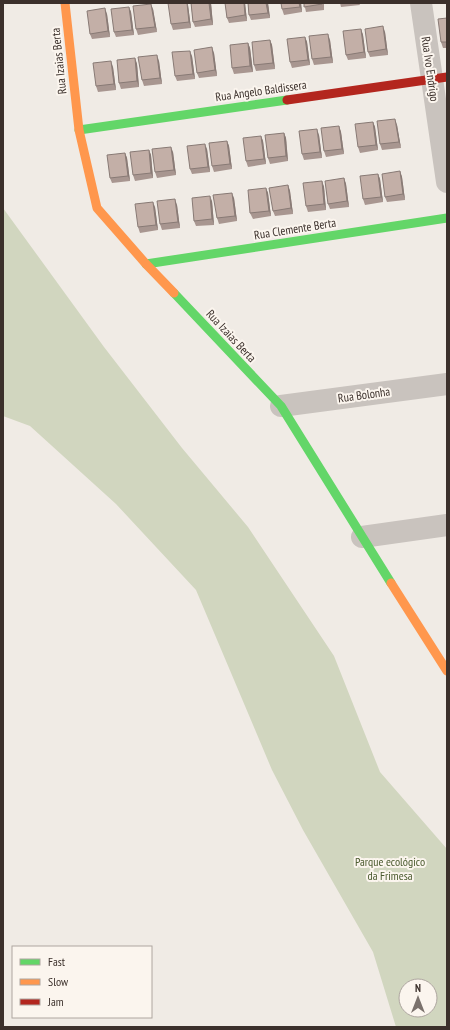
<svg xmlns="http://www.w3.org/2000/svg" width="450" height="1030" viewBox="0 0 450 1030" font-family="'PT Sans Narrow',sans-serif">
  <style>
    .green { fill: #d1d6bf; fill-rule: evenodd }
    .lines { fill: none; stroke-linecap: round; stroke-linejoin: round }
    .street { stroke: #c9c3be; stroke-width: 22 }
    .fast { stroke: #63d668; stroke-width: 9 }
    .slow { stroke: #ff974d; stroke-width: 9 }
    .jam { stroke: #b3261e; stroke-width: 9 }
    .wall { fill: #a89690 }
    .shaded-wall { fill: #887a75 }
    .building { fill: #c3afa7; stroke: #887a75 }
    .labels { text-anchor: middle; stroke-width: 4; stroke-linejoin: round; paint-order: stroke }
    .street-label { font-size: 12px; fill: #3b302b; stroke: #fbf5ee }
    .park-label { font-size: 12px; fill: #4a5a2e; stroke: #fbf5ee }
  </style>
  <rect width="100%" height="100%" fill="#f0ebe5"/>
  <path class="green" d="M3,208L104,347L182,448L248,527L334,656L380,772L447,849V1027H396L373,952L303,830L272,770L196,590L116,504L30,426L3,416ZM406,986H430V1010H406Z"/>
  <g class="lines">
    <g class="street">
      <path d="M421,3L447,182"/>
      <path d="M281,406L447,384"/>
      <path d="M362,537L447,525"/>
    </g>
    <g class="fast">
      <path d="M79,130L287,100"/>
      <path d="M146,264L447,218"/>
      <path d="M174,293L281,406L391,583"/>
    </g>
    <g class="slow">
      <path d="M65,3L79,130L97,208L146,264L174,293"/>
      <path d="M391,583L447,671"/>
    </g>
    <path class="jam" d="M287,100L447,77"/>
  </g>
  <g class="wall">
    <path d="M191,3H211L213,25L195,27L193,22Z"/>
    <path d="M225,3H245L247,21L229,23L227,18Z"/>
    <path d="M248,3H268L270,18L251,20L249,15Z"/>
    <path d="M301,3L302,12L284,15L282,9Z"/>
    <path d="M304,3H324V10L306,12Z"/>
    <path d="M340,3H359L360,5L341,7Z"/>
    <path d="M363,3H375L363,4Z"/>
    <path d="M188,5L191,28L173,30L171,24Z"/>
    <path d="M129,7L131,12L134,35L116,37L114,32Z"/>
    <path d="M153,9L157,32L138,35L136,29Z"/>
    <path d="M107,14L110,37L92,39L90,34Z"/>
    <path d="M447,18V48H443L441,42Z"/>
    <path d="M361,29L363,35L366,58L348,60L346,55Z"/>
    <path d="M385,32L388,55L370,57L368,52Z"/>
    <path d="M305,37L307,42L310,65L292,68L290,62Z"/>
    <path d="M270,40L272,45L275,69L256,71L254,65Z"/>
    <path d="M330,40L333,63L314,65L312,59Z"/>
    <path d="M248,43L250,48L253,72L234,74L232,68Z"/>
    <path d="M214,53L217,76L199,78L197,73Z"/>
    <path d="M192,56L195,79L177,81L175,76Z"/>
    <path d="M135,58L137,64L139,87L121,89L119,83Z"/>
    <path d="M159,61L162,84L144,86L142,80Z"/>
    <path d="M113,67L116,90L98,92L96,86Z"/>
    <path d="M373,122L375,127L378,150L360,153L358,147Z"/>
    <path d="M397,125L401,148L382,150L380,144Z"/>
    <path d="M339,126L341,132L344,154L326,157L324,151Z"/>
    <path d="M284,133L286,138L288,161L270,164L268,158Z"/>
    <path d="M319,135L322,158L304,160L302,154Z"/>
    <path d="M261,136L263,141L266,164L248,167L246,161Z"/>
    <path d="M227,141L229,146L232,169L214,172L212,166Z"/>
    <path d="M207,149L210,172L192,174L190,169Z"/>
    <path d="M149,150L151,155L153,178L135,181L133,175Z"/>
    <path d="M173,152L176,175L157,178L155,172Z"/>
    <path d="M125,153L127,158L130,181L112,183L110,178Z"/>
    <path d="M400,171L402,177L405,200L387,202L385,197Z"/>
    <path d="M378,174L380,179L383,202L365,205L363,199Z"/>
    <path d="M344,178L346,184L349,207L330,209L328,204Z"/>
    <path d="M322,181L324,187L326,210L308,212L306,206Z"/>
    <path d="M288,185L290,191L293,214L275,216L273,211Z"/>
    <path d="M266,188L268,193L271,216L253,219L250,213Z"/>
    <path d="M234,198L237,221L219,224L217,218Z"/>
    <path d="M212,201L214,225L196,226L194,221Z"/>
    <path d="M177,205L180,228L162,230L160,224Z"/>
    <path d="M155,207L158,230L140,233L138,227Z"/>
  </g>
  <g class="shaded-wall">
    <path d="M187,3H188V5L191,28L189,22Z"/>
    <path d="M209,3H211L213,25L211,19Z"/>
    <path d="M244,3H245L247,21L245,15Z"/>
    <path d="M266,3H268L270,18L268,13Z"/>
    <path d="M299,3H301L302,12L300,7Z"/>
    <path d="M151,4L153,9L157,32L155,27Z"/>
    <path d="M129,7L131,12L134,35L132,30Z"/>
    <path d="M105,8L107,14L110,37L108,31Z"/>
    <path d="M383,26L385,32L388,55L386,49Z"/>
    <path d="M361,29L363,35L366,58L364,52Z"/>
    <path d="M328,34L330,40L333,63L331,57Z"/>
    <path d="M305,37L307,42L310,65L308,60Z"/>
    <path d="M270,40L272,45L275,69L273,63Z"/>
    <path d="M248,43L250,48L253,72L250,66Z"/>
    <path d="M212,47L214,53L217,76L215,70Z"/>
    <path d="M190,51L192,56L195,79L193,74Z"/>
    <path d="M157,55L159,61L162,84L160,78Z"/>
    <path d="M135,58L137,64L139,87L137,81Z"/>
    <path d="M111,61L113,67L116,90L114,84Z"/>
    <path d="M395,119L397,125L401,148L399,142Z"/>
    <path d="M373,122L375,127L378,150L376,145Z"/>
    <path d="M339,126L341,132L344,154L342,149Z"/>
    <path d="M317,129L319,135L322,158L320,152Z"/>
    <path d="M284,133L286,138L288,161L286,156Z"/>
    <path d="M261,136L263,141L266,164L264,159Z"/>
    <path d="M227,141L229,146L232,169L230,164Z"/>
    <path d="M205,144L207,149L210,172L208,167Z"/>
    <path d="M171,147L173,152L176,175L174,170Z"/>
    <path d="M149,150L151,155L153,178L151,173Z"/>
    <path d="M125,153L127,158L130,181L128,176Z"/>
    <path d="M400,171L402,177L405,200L403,194Z"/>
    <path d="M378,174L380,179L383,202L381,197Z"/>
    <path d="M344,178L346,184L349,207L347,201Z"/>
    <path d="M322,181L324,187L326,210L324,204Z"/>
    <path d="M288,185L290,191L293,214L291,208Z"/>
    <path d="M266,188L268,193L271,216L269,211Z"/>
    <path d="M232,193L234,198L237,221L235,216Z"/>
    <path d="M210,196L212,201L214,225L212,219Z"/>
    <path d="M175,199L177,205L180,228L178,222Z"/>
    <path d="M153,202L155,207L158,230L156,225Z"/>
  </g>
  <g class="building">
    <path d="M168,3H187L189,22L171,24Z"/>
    <path d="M191,3H209L211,19L193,22Z"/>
    <path d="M225,3H244L245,15L227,18Z"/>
    <path d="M248,3H266L268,13L249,15Z"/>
    <path d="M281,3H299L300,7L282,9Z"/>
    <path d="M304,3H322V4L304,7Z"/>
    <path d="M151,4L155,27L136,29L133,6Z"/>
    <path d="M129,7L132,30L114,32L111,9Z"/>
    <path d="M105,8L108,31L90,34L87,11Z"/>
    <path d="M447,18V42H441L438,19Z"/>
    <path d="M383,26L386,49L368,52L365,29Z"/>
    <path d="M361,29L364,52L346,55L343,31Z"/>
    <path d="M328,34L331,57L312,59L309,36Z"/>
    <path d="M305,37L308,60L290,62L287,39Z"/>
    <path d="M270,40L273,63L254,65L252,42Z"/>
    <path d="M248,43L250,66L232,68L230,45Z"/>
    <path d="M212,47L215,70L197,73L194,50Z"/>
    <path d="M190,51L193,74L175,76L172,52Z"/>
    <path d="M157,55L160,78L142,80L138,57Z"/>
    <path d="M135,58L137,81L119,83L117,60Z"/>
    <path d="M111,61L114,84L96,86L93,63Z"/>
    <path d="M395,119L399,142L380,144L377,121Z"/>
    <path d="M373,122L376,145L358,147L355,124Z"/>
    <path d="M339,126L342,149L324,151L321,128Z"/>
    <path d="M317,129L320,152L302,154L299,131Z"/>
    <path d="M284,133L286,156L268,158L265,135Z"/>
    <path d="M261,136L264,159L246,161L243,138Z"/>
    <path d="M227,141L230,164L212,166L209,143Z"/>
    <path d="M205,144L208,167L190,169L187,146Z"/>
    <path d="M171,147L174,170L155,172L152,149Z"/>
    <path d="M149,150L151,173L133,175L130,152Z"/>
    <path d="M125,153L128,176L110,178L107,155Z"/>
    <path d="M400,171L403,194L385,197L382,174Z"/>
    <path d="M378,174L381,197L363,199L360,176Z"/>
    <path d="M344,178L347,201L328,204L325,181Z"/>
    <path d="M322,181L324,204L306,206L303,183Z"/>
    <path d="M288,185L291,208L273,211L269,188Z"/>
    <path d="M266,188L269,211L250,213L248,190Z"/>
    <path d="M232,193L235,216L217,218L213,195Z"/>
    <path d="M210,196L212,219L194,221L192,198Z"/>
    <path d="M175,199L178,222L160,224L157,201Z"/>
    <path d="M153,202L156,225L138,227L135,204Z"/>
  </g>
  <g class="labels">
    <g class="street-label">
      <text transform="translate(59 61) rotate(-96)" y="4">Rua Izaias Berta</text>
      <text transform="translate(430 69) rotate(82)" y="4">Rua Ivo Endrigo</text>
      <text transform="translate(261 91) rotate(-8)" y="4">Rua Angelo Baldissera</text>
      <text transform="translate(295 229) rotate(-9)" y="4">Rua Clemente Berta</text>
      <text transform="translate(231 336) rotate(47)" y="4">Rua Izaias Berta</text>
      <text transform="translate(364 395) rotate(-8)" y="4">Rua Bolonha</text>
    </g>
    <g class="park-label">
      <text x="390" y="866">Parque ecológico<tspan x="390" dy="14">da Frimesa</tspan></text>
    </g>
  </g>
  <rect width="450" height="1030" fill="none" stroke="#3b302b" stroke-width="8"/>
  <rect x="12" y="946" width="140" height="72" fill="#fbf5ee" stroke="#aea6a0"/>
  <rect x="20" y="959" width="20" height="6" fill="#63d668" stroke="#aea6a0"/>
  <text x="48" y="966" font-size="12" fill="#3b302b">Fast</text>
  <rect x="20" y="979" width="20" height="6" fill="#ff974d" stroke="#aea6a0"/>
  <text x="48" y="986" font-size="12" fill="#3b302b">Slow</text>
  <rect x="20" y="999" width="20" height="6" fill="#b3261e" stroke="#aea6a0"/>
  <text x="48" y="1006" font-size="12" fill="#3b302b">Jam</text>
  <g transform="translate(418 998)"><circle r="19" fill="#fbf5ee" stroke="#aea6a0"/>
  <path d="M0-3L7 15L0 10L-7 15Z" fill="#7a716c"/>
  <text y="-6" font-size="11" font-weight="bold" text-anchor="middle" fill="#3b302b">N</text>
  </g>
</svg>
